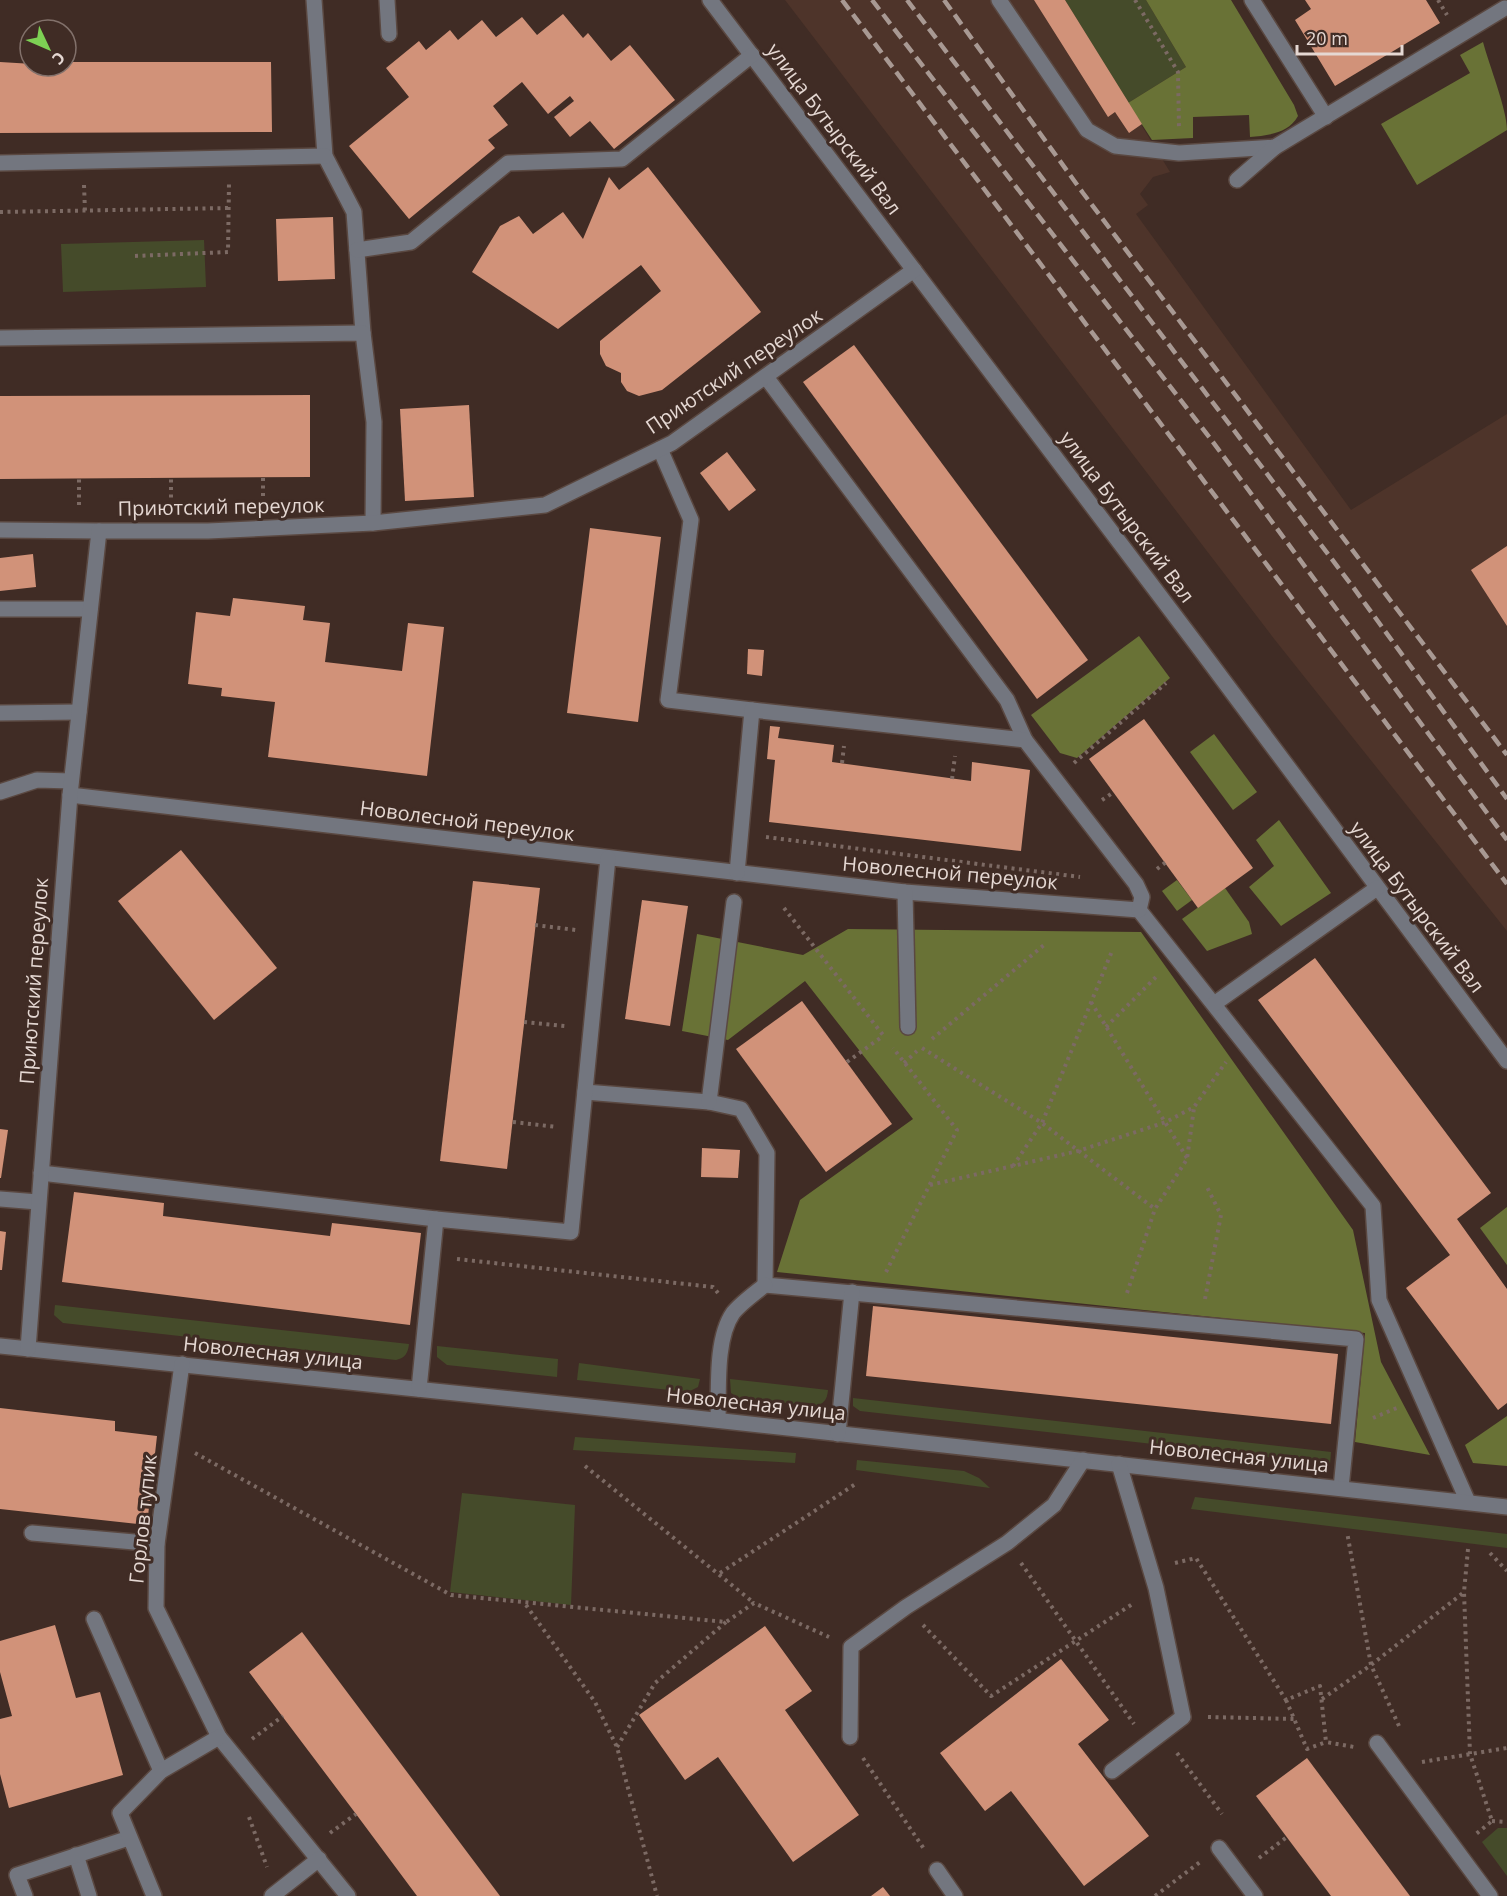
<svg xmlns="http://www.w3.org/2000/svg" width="1507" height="1896" viewBox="0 0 1507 1896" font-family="'Open Sans',sans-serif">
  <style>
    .built { fill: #4e342a }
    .green { fill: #454b2a }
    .forest { fill: #697236 }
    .building { fill: #d19279 }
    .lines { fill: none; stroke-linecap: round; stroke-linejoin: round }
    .minor-casing { stroke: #5a4841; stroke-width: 18 }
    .path { stroke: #7c6a64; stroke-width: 4; stroke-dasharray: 3 4.5; stroke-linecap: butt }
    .minor { stroke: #73767f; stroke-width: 15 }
    .rail { stroke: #a89993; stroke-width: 4.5; stroke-dasharray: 12 6; stroke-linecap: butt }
    .labels { text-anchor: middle; stroke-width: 6; stroke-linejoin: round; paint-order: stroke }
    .street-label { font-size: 20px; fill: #e5d8d3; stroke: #402c25 }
  </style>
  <rect width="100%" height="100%" fill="#402c25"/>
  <path class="built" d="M785,0H1065L1170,172L1153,177L1140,194L1148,205L1136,214L1351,510L1507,414V931L1275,640Z"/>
  <g class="green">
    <path d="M1065,0H1146L1186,67L1128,103Z"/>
    <path d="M204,240L206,287L63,292L61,244Z"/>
    <path d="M55,1305L409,1344C408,1353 405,1358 396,1360L63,1323L54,1315Z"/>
    <path d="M437,1346L558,1359L557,1377L447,1365L437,1357Z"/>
    <path d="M579,1363L700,1379L698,1387L688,1392L577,1380Z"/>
    <path d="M730,1379L828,1390C827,1400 824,1404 814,1406L739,1398L731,1393Z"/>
    <path d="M853,1398L1331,1452L1330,1464L860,1411L853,1406Z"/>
    <path d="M575,1437L796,1453L795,1463L573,1450Z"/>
    <path d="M857,1460L964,1471L979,1478L990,1488L856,1470Z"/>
    <path d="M462,1493L575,1505L571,1605L450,1592Z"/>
    <path d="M1195,1497L1507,1534V1548L1191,1509Z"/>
    <path d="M1498,1828H1507V1876L1482,1842Z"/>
  </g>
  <g class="forest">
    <path d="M1146,0H1231L1294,105L1298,116C1288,134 1268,135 1250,137L1249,115L1193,117V138L1152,140L1128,103L1186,67Z"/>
    <path d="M1483,42C1489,65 1507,109 1507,130L1417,185L1381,124L1470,73L1460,55Z"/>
    <path d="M1139,636L1170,678L1077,758L1060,753L1031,715Z"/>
    <path d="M1214,734L1257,792L1233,810L1190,752Z"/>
    <path d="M1279,820L1331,893L1281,926L1249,887L1274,866L1256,840Z"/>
    <path d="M1177,880L1192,900L1177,911L1162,891Z"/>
    <path d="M1225,888L1249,922L1252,934L1207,951L1182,919Z"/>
    <path d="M848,929L1141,932L1353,1230L1381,1362L1430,1455L1355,1442L1365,1333L777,1272L800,1200L913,1119L805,981L728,1040L682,1031L697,934L803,955Z"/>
    <path d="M1507,1207V1265L1480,1228Z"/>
    <path d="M1507,1416V1466L1473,1463L1465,1445Z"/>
  </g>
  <g class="building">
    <path d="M1034,0H1065L1142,124L1129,133L1115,112L1108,117Z"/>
    <path d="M1305,0H1426L1440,23L1335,86L1295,20L1311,9Z"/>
    <path d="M563,14L583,38L588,33L611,61L630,45L675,100L614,149L590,121L570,137L554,117L574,101L570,96L548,114L522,82L493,106L508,125L488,140L495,148L409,219L349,146L409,97L386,68L419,41L426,50L450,30L458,40L482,20L496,37L522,17L537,35Z"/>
    <path d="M0,62L66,66V62H271L272,132L0,133Z"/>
    <path d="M648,167L761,312L662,390L639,396L627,391L621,382V373L606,366L600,354V341L661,291L641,265L558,329L472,272L500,226L519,216L533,234L563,212L583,239L609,177L619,190Z"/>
    <path d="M333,217L335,279L278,281L276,219Z"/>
    <path d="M854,345L1088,660L1037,699L803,382Z"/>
    <path d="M310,395V477L0,479V396Z"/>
    <path d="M469,405L474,497L405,501L400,409Z"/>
    <path d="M727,452L756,490L729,511L700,473Z"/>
    <path d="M590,528L661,537L638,722L567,713Z"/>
    <path d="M1507,546V626L1471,570Z"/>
    <path d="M33,554L36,587L0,591V558Z"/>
    <path d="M233,598L305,606L303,620L330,623L325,662L402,671L408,623L444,627L427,776L268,757L275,702L221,696L222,688L188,684L196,612L230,616Z"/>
    <path d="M748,649L764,650L762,676L747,674Z"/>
    <path d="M1144,719L1253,868L1198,908L1089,759Z"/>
    <path d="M770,726L780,727L778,738L834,745L832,762L971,781L972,762L1030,770L1021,851L769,822L775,760L767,759Z"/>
    <path d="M181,850L277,968L214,1020L118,901Z"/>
    <path d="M473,881L540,888L507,1169L440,1161Z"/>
    <path d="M642,900L688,906L670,1026L625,1019Z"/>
    <path d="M1315,958L1491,1193L1457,1219L1507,1289V1403L1498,1410L1406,1288L1450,1255L1258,1000Z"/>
    <path d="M802,1001L892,1124L826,1172L736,1049Z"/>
    <path d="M0,1129L8,1130L1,1178H0Z"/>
    <path d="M702,1148L740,1150L738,1178L701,1177Z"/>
    <path d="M74,1192L164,1203L163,1216L330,1236L332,1223L421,1233L410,1325L62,1282Z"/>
    <path d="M0,1231L6,1232L2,1270H0Z"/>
    <path d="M873,1306L1338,1354L1331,1424L866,1376Z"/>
    <path d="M0,1408L115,1421V1431L157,1436L147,1525L0,1509Z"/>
    <path d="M55,1625L76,1698L100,1692L123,1775L9,1808L0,1774V1719L12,1716L0,1672V1641Z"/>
    <path d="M765,1626L812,1691L785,1710L859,1815L793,1862L718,1757L685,1780L639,1715Z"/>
    <path d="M302,1632L500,1896H417L356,1814L249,1672Z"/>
    <path d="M1061,1659L1109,1720L1078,1744L1149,1836L1084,1886L1011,1791L985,1811L940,1753Z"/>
    <path d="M1307,1758L1410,1896H1331L1256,1796Z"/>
    <path d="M883,1887L890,1896H871Z"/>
  </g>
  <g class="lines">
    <g class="minor-casing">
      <g id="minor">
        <path d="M314,0L325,156L354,212L363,333"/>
        <path d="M387,0L389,34"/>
        <path d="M710,0L1200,649L1507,1061"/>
        <path d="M999,0L1087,130L1115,146L1179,153L1275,147L1505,8"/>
        <path d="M1252,0L1326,117"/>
        <path d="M0,163L325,156"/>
        <path d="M1237,180L1275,147"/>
        <path d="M357,250L411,242L508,163L622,159L752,55"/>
        <path d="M0,338L363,333L374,422L373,523"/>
        <path d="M766,377L1007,700L1025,740"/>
        <path d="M660,449L691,520L668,700L752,710"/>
        <path d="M0,530L99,531"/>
        <path d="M0,609H90"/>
        <path d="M0,713L79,712"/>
        <path d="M0,792L37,780L71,781"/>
        <path d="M70,795L905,892L1139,910L1373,1206L1379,1300L1468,1502"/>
        <path d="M737,873L752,710L1025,740L1136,884L1142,897L1139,910"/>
        <path d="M905,892L908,1027"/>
        <path d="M1214,1004L1377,888"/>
        <path d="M585,1092L709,1102L741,1109L767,1153L765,1285L1356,1339L1341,1488"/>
        <path d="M709,1102L734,902"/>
        <path d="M41,1173L436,1219"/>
        <path d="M0,1199L38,1202"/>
        <path d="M0,1346L687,1417L1507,1507"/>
        <path d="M28,1349L70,795L99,531H208L373,523L545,505L672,443L914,270"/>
        <path d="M182,1364L157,1544L156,1608L219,1737L348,1896"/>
        <path d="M419,1389L436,1219L571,1232L608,858"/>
        <path d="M718,1420C719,1390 715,1339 733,1313C741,1303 755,1293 765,1285"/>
        <path d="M838,1434L852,1292"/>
        <path d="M32,1533L157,1544"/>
        <path d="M94,1619L161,1771"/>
        <path d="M850,1737L851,1647L906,1607L1007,1543L1054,1505L1083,1460"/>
        <path d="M1377,1743L1490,1896"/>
        <path d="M1112,1771L1183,1717L1156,1588L1119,1464"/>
        <path d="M1219,1848L1255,1896"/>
        <path d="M76,1855L89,1896"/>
        <path d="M937,1870L955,1896"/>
        <path d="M25,1896L17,1875L129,1838"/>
        <path d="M154,1896L120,1813L161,1771L219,1737"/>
        <path d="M272,1896L319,1859"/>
      </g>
    </g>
    <g class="path">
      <path d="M1135,0L1178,72L1179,128"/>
      <path d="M1438,0L1447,15"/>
      <path d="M84,185L85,211"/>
      <path d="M0,212L229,208"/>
      <path d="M135,256L228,252L229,183"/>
      <path d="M263,478V503"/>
      <path d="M79,505V479"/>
      <path d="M171,505V478"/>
      <path d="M842,763L844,746"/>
      <path d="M1074,763L1166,683"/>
      <path d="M952,779L955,756"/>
      <path d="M1102,800L1114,792"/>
      <path d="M766,837L1080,877"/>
      <path d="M1157,869L1166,862"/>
      <path d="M784,908L883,1035"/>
      <path d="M535,925L576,930"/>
      <path d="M1091,1002L1187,1158"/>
      <path d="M524,1022L565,1026"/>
      <path d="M1106,1027L1159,974"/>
      <path d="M932,1039L1044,945"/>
      <path d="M922,1048L1042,1123L1155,1209"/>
      <path d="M847,1062L883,1036"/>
      <path d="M904,1063L917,1051"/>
      <path d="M513,1122L557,1127"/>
      <path d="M1013,1166L1042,1123L1112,951"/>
      <path d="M930,1185L1078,1151L1166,1122L1194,1107L1226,1062"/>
      <path d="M457,1259L713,1287L718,1293"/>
      <path d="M886,1272L957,1130L893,1048"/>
      <path d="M1127,1293L1155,1209L1187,1159L1194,1108"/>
      <path d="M1205,1299L1221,1215L1207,1187"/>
      <path d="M1373,1418L1399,1407"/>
      <path d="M195,1453L451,1595L726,1622L754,1603L829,1637"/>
      <path d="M585,1466L754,1603"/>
      <path d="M1468,1549L1464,1592L1470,1754L1492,1821L1476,1834"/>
      <path d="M1490,1553L1507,1571"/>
      <path d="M1021,1563L1134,1724"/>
      <path d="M1175,1563L1196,1558L1286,1700L1320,1686L1326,1742L1354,1747"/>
      <path d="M720,1573L857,1483"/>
      <path d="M526,1605L595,1702L617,1747L657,1896"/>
      <path d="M923,1625L991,1696L1134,1603"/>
      <path d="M1322,1699L1371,1665L1347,1532"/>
      <path d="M1286,1700L1307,1749L1326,1742"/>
      <path d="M1208,1717L1294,1719"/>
      <path d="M1399,1726L1371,1665L1463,1593"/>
      <path d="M252,1739L283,1716"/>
      <path d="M617,1747L655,1683L726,1622"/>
      <path d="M1177,1753L1222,1814"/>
      <path d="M863,1758L924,1849"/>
      <path d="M1422,1762L1507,1748"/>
      <path d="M249,1817L267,1867"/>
      <path d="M1492,1821L1507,1822"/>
      <path d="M330,1833L356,1814"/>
      <path d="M1259,1858L1287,1837"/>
      <path d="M1155,1896L1200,1862"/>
    </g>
    <use href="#minor" class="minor"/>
    <g class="rail">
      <path d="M842,0L1507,884"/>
      <path d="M872,0L1210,438L1507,840"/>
      <path d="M907,0L1353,587L1507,799"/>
      <path d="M944,0L1083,193L1507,755"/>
    </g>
  </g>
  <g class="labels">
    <g class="street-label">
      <text transform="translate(834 129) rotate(53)" y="7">улица Бутырский Вал</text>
      <text transform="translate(734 371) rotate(-34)" y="7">Приютский переулок</text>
      <text transform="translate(221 507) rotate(-1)" y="7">Приютский переулок</text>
      <text transform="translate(1127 517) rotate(53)" y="7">улица Бутырский Вал</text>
      <text transform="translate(467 821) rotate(7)" y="7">Новолесной переулок</text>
      <text transform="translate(950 873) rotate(5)" y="7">Новолесной переулок</text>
      <text transform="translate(1417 907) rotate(53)" y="7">улица Бутырский Вал</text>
      <text transform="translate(34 981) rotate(-86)" y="7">Приютский переулок</text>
      <text transform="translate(273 1353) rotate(6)" y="7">Новолесная улица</text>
      <text transform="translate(756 1404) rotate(6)" y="7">Новолесная улица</text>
      <text transform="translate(1239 1456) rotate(6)" y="7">Новолесная улица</text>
      <text transform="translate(143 1519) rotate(-84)" y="7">Горлов тупик</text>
    </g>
  </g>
  <g transform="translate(48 48) rotate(134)"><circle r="28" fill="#402c25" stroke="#82716b" stroke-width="1.5"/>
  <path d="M0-4.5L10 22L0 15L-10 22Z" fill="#7dd154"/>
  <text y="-9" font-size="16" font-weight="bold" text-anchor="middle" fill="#e5d8d3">С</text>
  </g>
  <path d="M1297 45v9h105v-9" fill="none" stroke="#e5d8d3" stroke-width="3"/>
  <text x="1306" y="45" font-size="18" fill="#e5d8d3" stroke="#402c25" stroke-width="4.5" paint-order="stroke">20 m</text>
</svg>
